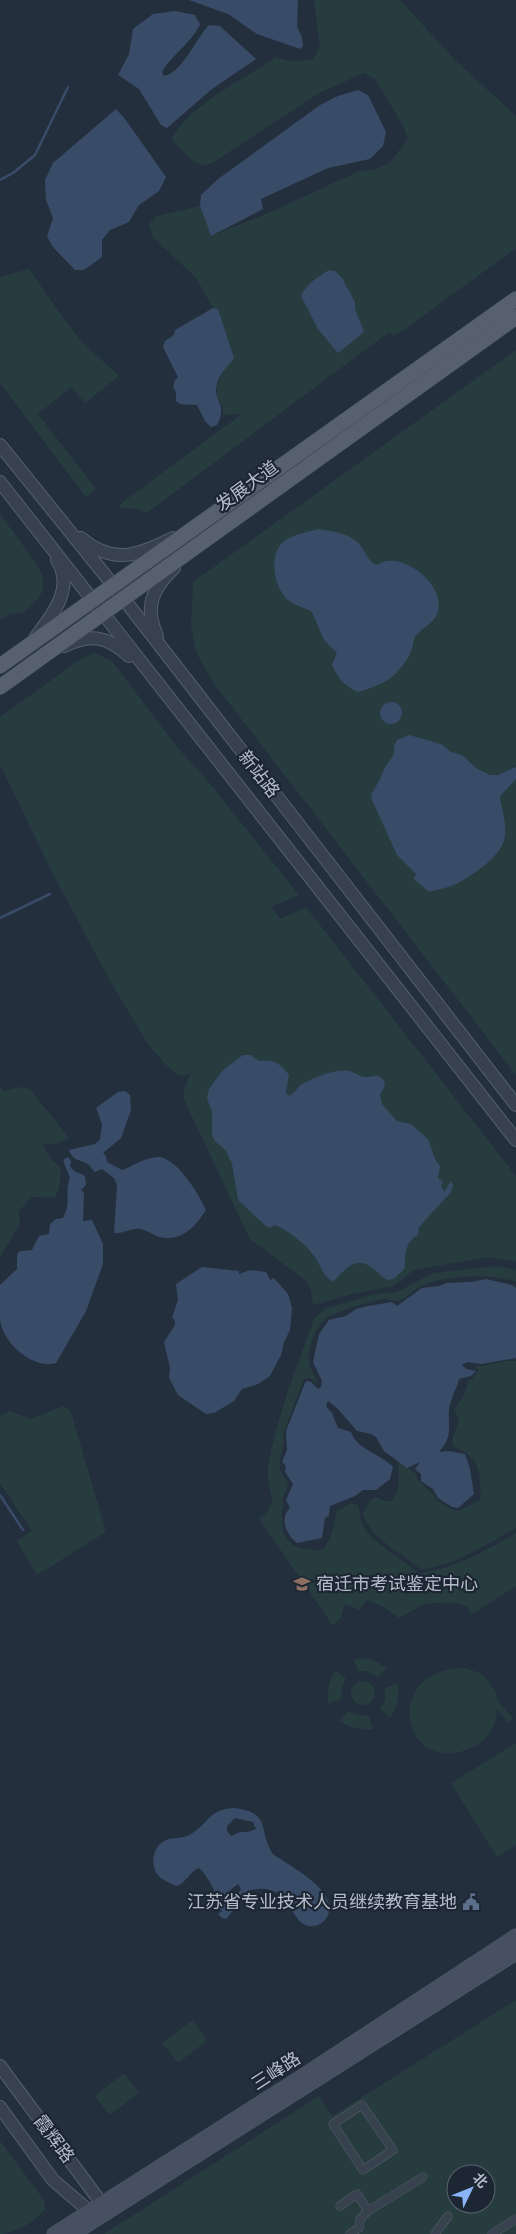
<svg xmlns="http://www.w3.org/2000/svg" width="516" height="2234" viewBox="0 0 516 2234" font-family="Jost,'Noto Sans SC',sans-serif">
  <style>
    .green { fill: #263c3f; fill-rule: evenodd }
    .water { fill: #394c67; fill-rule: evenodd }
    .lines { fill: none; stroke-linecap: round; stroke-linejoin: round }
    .stream { stroke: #394c67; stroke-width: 2.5 }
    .pedestrian-casing { stroke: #565f6c; stroke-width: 9 }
    .tertiary-casing { stroke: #565f6c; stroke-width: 14 }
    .secondary-casing { stroke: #565f6c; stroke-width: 15 }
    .primary-casing { stroke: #414a57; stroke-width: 16 }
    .pedestrian { stroke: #38414e; stroke-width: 8 }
    .tertiary { stroke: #38414e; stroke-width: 12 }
    .secondary { stroke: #465061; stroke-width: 14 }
    .primary { stroke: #56606e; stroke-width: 15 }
    .labels { text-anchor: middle; stroke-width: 4.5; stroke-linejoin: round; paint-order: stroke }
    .street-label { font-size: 18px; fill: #b4bcc9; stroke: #1d2633 }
    .poi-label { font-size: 18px; fill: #b4bcc9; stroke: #1d2633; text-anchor: start }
  </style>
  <rect width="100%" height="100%" fill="#242f3e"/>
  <g class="green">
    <path d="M314,0H400L454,59L516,116V248L404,330L395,335L388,333L147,513L138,509L118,508L124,501L242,414L223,415V407L217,397V385L223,370L219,309L213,308L196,278L152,236L149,224L157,216L200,206L211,236L273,211L359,171L376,169L390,162L408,139L404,127L375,79L364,73L321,92L214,162L202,166C189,159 180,151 172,138C189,105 246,78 276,57L293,62L313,59L320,48Z"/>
    <path d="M29,269L64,319L83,343L119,376L85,403L71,387L38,414L96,489L86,497L0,383V277Z"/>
    <path d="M516,350V1075L212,681L196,652L191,625L193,582Z"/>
    <path d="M0,514L39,567L43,579V591L35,602L23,613L9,614L0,620Z"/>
    <path d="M95,653L112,661L176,746L203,775L299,895L271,907L280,919L306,907L516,1176V1262L489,1257L414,1270L393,1286L352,1294L313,1305L311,1290L305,1280L250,1239L184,1100V1089L191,1073L183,1076L176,1074L163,1062L148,1044L109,979L54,876L0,765V717L82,658Z"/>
    <path d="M0,1086L4,1091L19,1087L30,1089L69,1138L58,1143L43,1145L51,1159L61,1168L59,1188L55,1198L32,1197L19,1211L20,1224L0,1257Z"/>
    <path d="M497,1266L516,1270V1282C493,1273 450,1275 426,1284C416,1287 409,1297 400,1300C396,1302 389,1299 385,1299C372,1301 332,1312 324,1320C314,1330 306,1353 310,1366C312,1373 317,1377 317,1384L310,1378L304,1379L283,1434C286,1446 278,1456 280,1468C281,1475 288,1479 288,1485C287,1490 283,1495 283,1500C282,1522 277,1543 305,1549C311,1550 319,1552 324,1548C332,1541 334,1521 337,1511L351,1503L358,1505C361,1511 359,1518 362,1524C370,1542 403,1559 418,1573C453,1570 486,1550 516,1533V1586L471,1615L467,1606L451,1602L424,1604L399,1618L384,1607L367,1600L359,1610L345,1604L341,1617L333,1626L259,1519C284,1501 264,1492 268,1467C277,1415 296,1369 314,1319L326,1308L372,1295L397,1292L433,1273Z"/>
    <path d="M507,1361H516V1528C486,1544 454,1567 420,1569C401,1552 371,1540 363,1513L370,1500L376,1497L385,1501H392C401,1489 399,1475 398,1461L416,1474L417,1479L432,1493L437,1501L454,1510L459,1511L480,1500C481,1494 480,1490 480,1484C480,1462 472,1455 453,1446L452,1440L459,1420L454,1410L464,1395L469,1380H471L479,1370L474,1366H481Z"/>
    <path d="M64,1406L71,1412L106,1532L37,1575L17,1541L32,1531L0,1483V1416L10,1411L30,1419Z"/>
    <path d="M360,1658L372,1659L387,1668L378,1677L366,1671H358L354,1660Z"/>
    <path d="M464,1668L480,1673L486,1678L496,1693L497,1700L513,1718L508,1723L497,1709C496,1727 488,1741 471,1748C403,1779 379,1670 464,1668Z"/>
    <path d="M336,1670L346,1679L341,1691V1699L328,1704C327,1690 328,1682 336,1670Z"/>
    <circle cx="363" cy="1693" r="12"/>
    <path d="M398,1683C399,1697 398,1707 390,1718L380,1708L385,1700V1688Z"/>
    <path d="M348,1711L355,1714L369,1716L373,1729C359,1730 351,1728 339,1721Z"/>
    <path d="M516,1743V1845L497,1857L451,1783Z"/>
    <path d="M516,2000V2234H104L319,2096L332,2116ZM456,2174H486V2204H456Z"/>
    <path d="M193,2020L206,2038L204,2043L178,2063L162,2043Z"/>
    <path d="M124,2073L139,2092L112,2114L108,2113L95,2096Z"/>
    <path d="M0,2141L44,2200L45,2209C36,2221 15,2234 0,2234Z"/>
  </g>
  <g class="water">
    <path d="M189,0H298L297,27L302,37L303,46L300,49L257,34L228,14Z"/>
    <path d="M175,11L195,15L200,24C191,44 172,54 162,72L164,76C183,72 196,38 209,25L220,26L256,59L212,89L167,128L161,125L139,89L118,75L129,54L133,29L153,14Z"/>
    <path d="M358,90L368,95L386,132L383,146L370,159L328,168L261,199L263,209L211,236L200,206L201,195L218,179L320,105L338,96Z"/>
    <path d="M116,109L125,119L166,177L159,191L139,205L129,222L110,230L102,240V257L84,270H75L52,246L47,236L53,218L46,200L45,180L53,163Z"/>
    <path d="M329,270L335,271L342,278L355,302V309L364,332L338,353L318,329L301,296C308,282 317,278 329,270Z"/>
    <path d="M213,308L218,309L234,358C228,367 220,372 217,384C212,402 229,403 217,425L211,427L205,421L197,405L180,404L176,401V392L173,387L175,380L178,377L163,347L165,341L174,335L175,330Z"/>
    <path d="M318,529C330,531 347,533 356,541C364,547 367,561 376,565C379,564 384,561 387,561C410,557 445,587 438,612C434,624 422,627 415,637C413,641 413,647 411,652C398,677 384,685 358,692C344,686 338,678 332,665L337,653L324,640L312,612C304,607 295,606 288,600C275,588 268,558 282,543C290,535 308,532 318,529Z"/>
    <circle cx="391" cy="713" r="11"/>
    <path d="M409,735L441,744L451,752L462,755L476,768L490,775H498L516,767V779L500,796C501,809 507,822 505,835C504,855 474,874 458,883C449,888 438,889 429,892L414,879L416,874L397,855L372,800L371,794C378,784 380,778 385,768C389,759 396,757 394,746L397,740Z"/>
    <path d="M243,1055H251L259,1061C274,1059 280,1063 289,1075L286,1093L289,1096C295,1093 296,1089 301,1085C311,1078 337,1068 349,1071C355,1072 359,1076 364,1077C374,1078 378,1072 385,1082L384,1088L380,1094L382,1104L397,1121L411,1124L428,1139L435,1159L440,1166L438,1178L443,1182L441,1186L444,1192L451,1181L453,1185L451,1192L419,1227L418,1235C405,1242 405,1254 405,1268L394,1279L387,1280C382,1277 380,1274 375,1270C356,1253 346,1269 333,1282C322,1275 321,1266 315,1257C306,1244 289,1231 275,1225L270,1228L267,1227L238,1200L232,1164L226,1151L215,1141L212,1135V1111L207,1099L209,1089L223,1070Z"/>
    <path d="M125,1091L130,1095L131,1110L121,1138L103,1153L106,1156L107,1162L122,1170C133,1166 147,1156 160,1157C178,1160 199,1194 206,1210C197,1224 185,1239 166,1238C157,1238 149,1231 141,1229C131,1227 124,1234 114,1233L117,1185L114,1178L102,1169L95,1172C92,1170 91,1167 89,1165C82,1159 72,1162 69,1150L95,1144L100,1140L102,1124L96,1108L118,1092Z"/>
    <path d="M68,1157L71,1161L70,1166C75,1173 78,1172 85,1176L86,1185L81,1190L84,1193L83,1221L92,1220L103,1244V1264L86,1311L56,1363C33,1370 3,1343 0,1320C0,1309 0,1296 0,1285L17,1269V1254L20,1251L32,1250L39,1236L49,1234L50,1224L56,1219L63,1218C72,1201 64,1192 70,1178L63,1160Z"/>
    <path d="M202,1267L239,1271V1274L250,1270L266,1272L270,1280L274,1278L288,1294L292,1308L290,1330L284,1342L281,1355L270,1376L258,1384L242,1389L234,1401L214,1413L206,1414L178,1395L169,1378L170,1368L164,1342L175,1325V1320L172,1318L178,1300L176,1284Z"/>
    <path d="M486,1279L512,1285L516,1288V1358L482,1364L467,1362L462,1365L466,1369L476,1371L471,1376L459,1379C457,1388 450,1400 449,1410C448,1429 453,1436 439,1452L448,1451L465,1454L470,1469L474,1494L458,1508L452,1507L438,1498L433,1489L421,1481V1474L415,1469L420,1462L407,1468L384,1451L376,1437L371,1434L357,1431L338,1409L328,1401L326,1406L332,1413L338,1428L351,1432C358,1451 380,1453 393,1467L390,1479L376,1490H363L355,1496L330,1506L329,1515L325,1518L322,1538L297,1543C286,1534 279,1519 290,1508L286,1500L293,1484L285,1472L286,1466L282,1462L287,1450L286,1431L305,1383L307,1381L311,1382L318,1389L321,1387L322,1381L313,1362L319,1334L329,1320L346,1316L356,1309L368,1306L392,1302L397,1306L422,1288L439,1286L447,1283L471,1282Z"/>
    <path d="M234,1808C273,1813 257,1830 273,1854C289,1866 338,1890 328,1915C326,1920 322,1923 318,1925C297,1933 292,1903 280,1894C273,1890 265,1888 258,1889C237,1890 239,1907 226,1919L222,1918L218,1914L222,1911L218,1907L219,1898C212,1889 208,1875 199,1868C190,1871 187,1882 177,1886C171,1884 162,1880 157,1874C150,1863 153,1846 166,1840C173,1837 182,1839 189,1835C208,1826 206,1810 234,1808ZM235,1818L253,1822L256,1829L248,1832H240L231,1836L227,1831V1826ZM238,1884L241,1889L236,1898L231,1899L228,1895L229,1891Z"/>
  </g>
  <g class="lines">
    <g class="stream">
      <path d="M0,180L13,173L35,155L68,87"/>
      <path d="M0,918L50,894"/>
      <path d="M0,1495L23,1530"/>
    </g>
    <g class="pedestrian-casing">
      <g id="pedestrian">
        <path d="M362,2105L393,2150L363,2170L333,2124Z"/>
        <path d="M340,2206L357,2194L368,2211"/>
        <path d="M350,2234L359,2228L360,2219L368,2211L423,2177"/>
        <path d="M435,2234L448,2216"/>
        <path d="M492,2234L516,2219"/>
      </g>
    </g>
    <g class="tertiary-casing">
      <g id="tertiary">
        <path d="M0,445L113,585L516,1105"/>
        <path d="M0,482L516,1140"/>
        <path d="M81,538C114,566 138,555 173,538"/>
        <path d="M157,636C144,607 152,589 174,568"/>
        <path d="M35,638C52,616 75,588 57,560"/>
        <path d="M64,646C91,633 107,636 129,656"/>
        <path d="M0,2066L108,2212"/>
        <path d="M0,2107L53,2180L89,2211L95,2219"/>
      </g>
    </g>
    <g class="secondary-casing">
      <g id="secondary">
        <path d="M54,2234L304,2075L516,1936"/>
        <path d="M73,2234L516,1953"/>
      </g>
    </g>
    <g class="primary-casing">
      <g id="primary">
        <path d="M0,666L516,299"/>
        <path d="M0,687L516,317"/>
      </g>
    </g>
    <use href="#pedestrian" class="pedestrian"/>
    <use href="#tertiary" class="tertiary"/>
    <use href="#secondary" class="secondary"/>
    <use href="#primary" class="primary"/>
  </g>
  <defs>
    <g id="university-bare" transform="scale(1.35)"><path d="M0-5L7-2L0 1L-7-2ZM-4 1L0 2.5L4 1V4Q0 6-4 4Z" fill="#8d6e63" stroke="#1d2633" stroke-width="2.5" paint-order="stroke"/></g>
    <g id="civic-bare" transform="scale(1.35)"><path d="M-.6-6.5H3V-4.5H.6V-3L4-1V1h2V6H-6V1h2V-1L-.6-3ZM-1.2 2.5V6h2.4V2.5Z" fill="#5c6f8a" stroke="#1d2633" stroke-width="2.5" paint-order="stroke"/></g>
  </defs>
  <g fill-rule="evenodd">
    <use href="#university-bare" x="302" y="1584"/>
    <use href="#civic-bare" x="471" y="1902"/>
  </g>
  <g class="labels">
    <g class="street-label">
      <text transform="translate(247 486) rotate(-36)" y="6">发展大道</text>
      <text transform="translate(259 774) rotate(52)" y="6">新站路</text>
      <text transform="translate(276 2071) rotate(-33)" y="6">三峰路</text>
      <text transform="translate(54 2139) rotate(53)" y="6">霞辉路</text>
    </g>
    <g class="poi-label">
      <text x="316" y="1590">宿迁市考试鉴定中心</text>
      <text x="457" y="1908" text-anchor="end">江苏省专业技术人员继续教育基地</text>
    </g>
  </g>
  <g transform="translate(471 2189) rotate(47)"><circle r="24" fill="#1d2633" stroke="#59626f"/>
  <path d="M0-4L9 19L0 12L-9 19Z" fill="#8ab4f8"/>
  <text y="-8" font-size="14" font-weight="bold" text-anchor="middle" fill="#b4bcc9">北</text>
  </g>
</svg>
